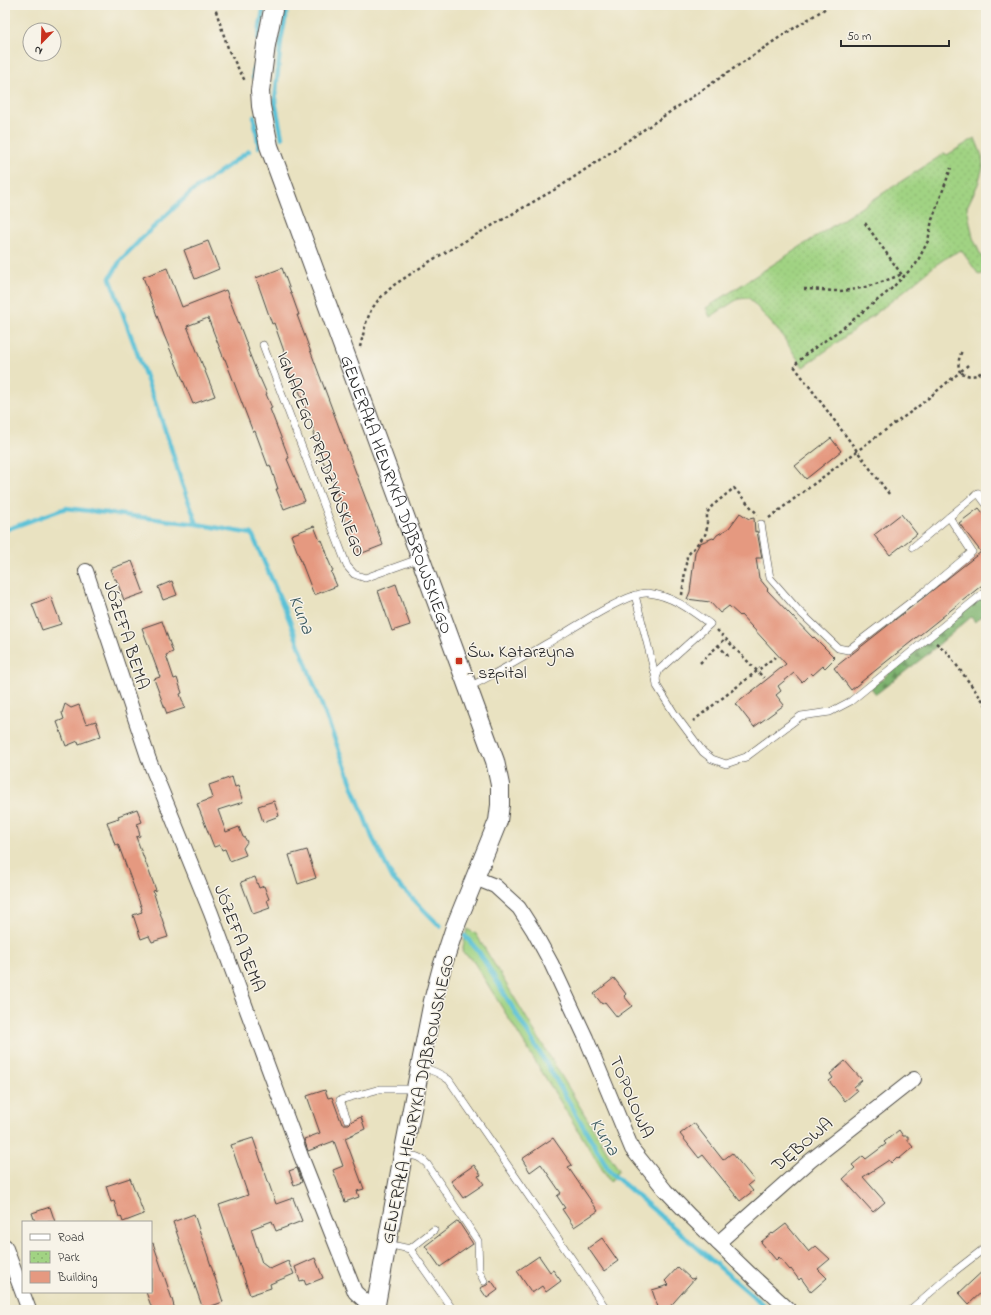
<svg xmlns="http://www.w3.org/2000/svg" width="991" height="1315" viewBox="0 0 991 1315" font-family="'Indie Flower',sans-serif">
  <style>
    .green { fill: #a1d383; stroke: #667f57 }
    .forest { fill: url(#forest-firs); stroke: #56704e }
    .park { fill: url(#park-dots); stroke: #667f57 }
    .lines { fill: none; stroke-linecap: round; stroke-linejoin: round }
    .stream { stroke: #5ac1d7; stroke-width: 4.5 }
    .building { fill: #e59980 }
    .service-casing { stroke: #484642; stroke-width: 8 }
    .minor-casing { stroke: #484642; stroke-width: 16 }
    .tertiary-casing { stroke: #484642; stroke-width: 20 }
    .path { stroke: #484642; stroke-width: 2.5; stroke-dasharray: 3 3; stroke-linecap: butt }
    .service { stroke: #fff; stroke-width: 7 }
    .minor { stroke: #fff; stroke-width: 14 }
    .tertiary { stroke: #fff; stroke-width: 18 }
    .poi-dot { fill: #c8321e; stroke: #f7f3e8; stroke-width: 1.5 }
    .labels { text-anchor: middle; stroke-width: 3; stroke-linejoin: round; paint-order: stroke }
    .street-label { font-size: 18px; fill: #2b2b2b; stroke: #f7f3e8 }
    .poi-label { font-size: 18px; fill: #2b2b2b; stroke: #f7f3e8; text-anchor: start }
    .water-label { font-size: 19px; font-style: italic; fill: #39585f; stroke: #f7f3e8 }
  </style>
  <defs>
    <pattern id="forest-firs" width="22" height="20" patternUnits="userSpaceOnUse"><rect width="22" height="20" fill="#80b571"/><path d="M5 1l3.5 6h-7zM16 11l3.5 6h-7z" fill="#69935d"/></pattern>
    <pattern id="park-dots" width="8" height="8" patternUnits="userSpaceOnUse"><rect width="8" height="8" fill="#a1d383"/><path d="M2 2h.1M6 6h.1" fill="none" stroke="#8bb571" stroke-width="1.8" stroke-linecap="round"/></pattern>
  </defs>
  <rect width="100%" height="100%" fill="#f7f3e8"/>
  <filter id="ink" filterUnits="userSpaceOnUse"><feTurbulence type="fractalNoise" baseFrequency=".025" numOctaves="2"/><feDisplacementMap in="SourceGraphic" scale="8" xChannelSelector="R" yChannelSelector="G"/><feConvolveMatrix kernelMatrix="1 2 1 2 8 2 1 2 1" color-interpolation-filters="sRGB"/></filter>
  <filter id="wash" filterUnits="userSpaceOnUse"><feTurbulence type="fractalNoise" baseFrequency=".012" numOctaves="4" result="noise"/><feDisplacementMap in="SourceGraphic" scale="16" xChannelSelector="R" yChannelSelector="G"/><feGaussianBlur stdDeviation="0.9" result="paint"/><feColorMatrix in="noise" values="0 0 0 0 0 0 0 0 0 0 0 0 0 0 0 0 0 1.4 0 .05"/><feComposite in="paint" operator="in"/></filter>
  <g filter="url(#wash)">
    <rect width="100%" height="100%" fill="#e9e2c1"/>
    <path class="green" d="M467,929L476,934L609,1155L619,1170L610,1182L472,959L462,952Z"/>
    <path class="forest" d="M986,593V613L975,622L971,617L924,657L876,694L871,688Z"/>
    <path class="park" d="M975,138L982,156L983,167L978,184L967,207L973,238L984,262L985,273L979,275L961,250C939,259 918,280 899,295C868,320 836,344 803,367L781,334L749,298L738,299L710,317L706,308L945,153L947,155Z"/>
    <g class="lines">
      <g class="stream">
        <path d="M258,39L264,5"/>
        <path d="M253,77L254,68"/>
        <path d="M254,117L259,147"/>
        <path d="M282,138L275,101L281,40L288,5"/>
        <path d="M197,524L182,484L168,438L110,278L120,261L141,239L190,193L249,151"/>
        <path d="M5,530L66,508L197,524L252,534L289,619L372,837L393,879L440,926"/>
        <path d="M465,936L479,952L552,1073L610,1172L769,1310"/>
      </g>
    </g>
    <g id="blocks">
      <g class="building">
        <path d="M208,241L219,269L195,279L184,250Z"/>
        <path d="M167,268L182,307L226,290L249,350H248L259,378H260L267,394H266L272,408L270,409L289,458L287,459L305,501L284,509L276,489H278L270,465L268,466L255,431L253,432L225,359H224L208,318L187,326L215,396L193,404L164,335L143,277Z"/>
        <path d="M282,268L299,315H297L383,545L360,554L355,540L353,541L348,525L344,519L341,510L343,509L326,464H324L315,441L313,433H315L298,388L296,389L293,383L284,358L286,357L274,323L272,324L256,278Z"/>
        <path d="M831,438L841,451L806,479L795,466Z"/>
        <path d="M979,508L986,517V582L851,690L834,668L981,552L959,523Z"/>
        <path d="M740,513L749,519L754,518L755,532L757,531L762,558H756L759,578L768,589L767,590L813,638L814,637L835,658L825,668L823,666L813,675L811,673L802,682L794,673L778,686L781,691L776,695L784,705L754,727L736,704L786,664L741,615L740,616L729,606L720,613L710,602L687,599L690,592L695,552L700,543L713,538L714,539L717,535L729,528Z"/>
        <path d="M901,514L917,534L890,555L874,535Z"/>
        <path d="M314,526L320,541L322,540L325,548L328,557H327L333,571L331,572L337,586L314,595L291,535Z"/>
        <path d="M132,561L144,593L124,600L116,579H114L110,569Z"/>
        <path d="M172,581L177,595L163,600L158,587Z"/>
        <path d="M396,584L410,625L392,631L378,591Z"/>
        <path d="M51,597L61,624L42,630L32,604Z"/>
        <path d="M162,621L173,652L166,655L174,679L177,678L182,693L180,694L185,708L167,714L154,679L160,677L142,628Z"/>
        <path d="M65,704L71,708L79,705L86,724L96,721L101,736L79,744L78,741L66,746L57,722L64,719L62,713Z"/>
        <path d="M232,777L235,787L238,786L243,802L218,810L226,832L239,827L243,837L245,838L247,842L243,848L246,855L230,861L225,849L222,850L220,845L214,847L197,804L213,798L209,785Z"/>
        <path d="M274,801L279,816L263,822L258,806Z"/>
        <path d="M137,809L142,822L137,824L140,836L136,837L156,890L153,891L168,937L152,942L149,936L141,939L133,915L142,912L141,910L142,909L118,844L115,845L107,822L119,818L118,816Z"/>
        <path d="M307,850L316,878L298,884L289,855Z"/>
        <path d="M255,877L259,888L264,886L269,899L267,900L270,908L253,914L241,882Z"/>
        <path d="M614,978L626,994L624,996L632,1006L617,1017L605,1002L602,1004L594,994Z"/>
        <path d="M845,1061L862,1080L854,1087L857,1091L845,1101L829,1081L833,1078L830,1074Z"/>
        <path d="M325,1090L328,1098L332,1097L342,1124H349L352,1121L361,1117L365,1129L345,1138L364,1189L357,1191L359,1197L345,1202L333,1170L343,1166L334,1141L308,1151L304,1139L320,1133L307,1096Z"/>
        <path d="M694,1123L723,1160L732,1153L754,1180L748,1185L753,1191L740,1201L703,1155L699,1158L680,1134Z"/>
        <path d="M899,1130L903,1136H908V1141L913,1147L899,1159L897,1157L891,1163L889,1160L863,1177L885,1202L873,1212L843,1179L855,1168L852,1165L863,1156L866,1159L886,1144L884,1142Z"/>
        <path d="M253,1138L276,1204L293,1198L302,1221L276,1231L272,1221L251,1229L262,1263L270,1269L288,1261L294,1274L270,1284L271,1288L250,1295L219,1205L248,1195L231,1145Z"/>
        <path d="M553,1138L572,1165L568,1167L598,1211L574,1227L562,1209L565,1208L557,1196L561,1193L541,1164L530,1172L522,1159Z"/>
        <path d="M474,1165L481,1175L478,1176L484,1184L463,1198L451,1181Z"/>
        <path d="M297,1168L302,1182L294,1185L289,1171Z"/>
        <path d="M130,1178L144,1214L123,1222L121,1216L119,1217L114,1201L111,1202L106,1186Z"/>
        <path d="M50,1207L55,1222H35L32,1213Z"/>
        <path d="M194,1214L223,1302L203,1309L173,1222Z"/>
        <path d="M458,1221L473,1244L440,1267L425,1246Z"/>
        <path d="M786,1224L809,1252L816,1246L830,1259L818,1269L827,1278L811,1292L801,1278L799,1280L791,1269L790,1270L779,1257L776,1260L761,1242L772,1233L773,1234Z"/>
        <path d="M602,1238L618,1261L604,1271L588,1248Z"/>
        <path d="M153,1243L172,1299L175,1310H152L151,1306L146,1292H151V1244Z"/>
        <path d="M539,1256L550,1272L553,1270L561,1281L546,1292L542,1286L532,1293L517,1271Z"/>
        <path d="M315,1258L323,1278L306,1285L304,1280L300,1281L295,1267Z"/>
        <path d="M678,1267L691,1279L695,1278L667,1310H659L652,1290L669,1285L665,1281Z"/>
        <path d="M986,1268V1288L969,1304L959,1293Z"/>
        <path d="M491,1280L498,1290L487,1298L480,1288L487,1285Z"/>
      </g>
    </g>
  </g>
  <g filter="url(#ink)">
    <use href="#blocks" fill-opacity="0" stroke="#484642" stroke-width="1"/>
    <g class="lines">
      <g class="service-casing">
        <g id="service">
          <path d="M263,345L347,566L354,574L365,578L421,558"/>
          <path d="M761,524L770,578L798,610L838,648L848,650L924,592L972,552L949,517"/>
          <path d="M913,547L978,493L986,504"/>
          <path d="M635,595L656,678"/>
          <path d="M469,687C495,674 521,659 546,644C566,633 628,591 648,593C673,596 691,610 710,624L659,670L656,678L657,686L674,713L703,752L712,759L726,764L746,757L801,716L830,712L851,701L986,591"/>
          <path d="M421,1067C432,1070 440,1073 449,1080L607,1310"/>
          <path d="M347,1119L340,1100L380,1089H408L416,1091"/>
          <path d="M403,1155C414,1156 419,1155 427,1164L478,1241L479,1271L484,1281"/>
          <path d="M387,1244L410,1249L434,1230"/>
          <path d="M410,1249L453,1310"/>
          <path d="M910,1310L955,1271L986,1247"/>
        </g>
      </g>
      <g class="minor-casing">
        <g id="minor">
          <path d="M86,571L149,760L211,913L301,1156L355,1292L367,1303L376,1304"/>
          <path d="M475,878L495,886L519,908L533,930L551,963L586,1038L632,1149L665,1190L690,1216L750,1274L789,1310"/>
          <path d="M718,1243L810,1161L914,1079"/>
          <path d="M5,1246L29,1310"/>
        </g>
      </g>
      <g class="tertiary-casing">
        <g id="tertiary">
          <path id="s1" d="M274,5L266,45L260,91L261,106L269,146L495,761L500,785V805L498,821L455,927L442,967L433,1001L403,1155L375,1310"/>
        </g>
      </g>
      <g class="path">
        <path d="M214,5L229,51L245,81"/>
        <path d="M865,223L902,275"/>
        <path d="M804,289C815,289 827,291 838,291C861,290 881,283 902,274"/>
        <path d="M360,347L366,323L371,310L379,299L394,285L432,260L561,186L783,35L831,5"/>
        <path d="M968,365L960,372C970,378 978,377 986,368"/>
        <path d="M889,494L794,366L806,354L844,327L889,291L916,264L928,241L932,220L951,168"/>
        <path d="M769,518L873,439L915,409L960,372C957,365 959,357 962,351"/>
        <path d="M682,595L687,556L705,535L707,528V513L712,506L734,488L758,515"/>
        <path d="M717,630L764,678"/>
        <path d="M936,643L946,651L986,705"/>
        <path d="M718,645L729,657"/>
        <path d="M700,663L725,639"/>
        <path d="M693,721L775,657"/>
      </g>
      <use href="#service" class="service"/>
      <use href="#minor" class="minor"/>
      <use href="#tertiary" class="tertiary"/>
    </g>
  </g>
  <rect class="poi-dot" x="455" y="657" width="8" height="8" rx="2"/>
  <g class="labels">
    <g class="street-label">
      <text transform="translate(322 454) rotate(69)" y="6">IGNACEGO PRĄDZYŃSKIEGO</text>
      <text dy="6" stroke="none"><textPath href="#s1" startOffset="514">GENERAŁA HENRYKA DĄBROWSKIEGO</textPath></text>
      <text transform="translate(127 635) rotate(72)" y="6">JÓZEFA BEMA</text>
      <text transform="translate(240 938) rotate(69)" y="6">JÓZEFA BEMA</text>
      <text transform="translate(632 1097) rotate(67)" y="6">TOPOLOWA</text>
      <text transform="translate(417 1099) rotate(-78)" y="6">GENERAŁA HENRYKA DĄBROWSKIEGO</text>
      <text transform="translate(802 1144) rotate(-40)" y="6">DĘBOWA</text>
    </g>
    <g class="poi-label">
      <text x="467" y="657">Św. Katarzyna<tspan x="467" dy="21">- szpital</tspan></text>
    </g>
    <g class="water-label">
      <text transform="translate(303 614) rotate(68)" y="7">Kuna</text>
      <text transform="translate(606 1136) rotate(59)" y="7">Kuna</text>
    </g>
  </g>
  <rect width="991" height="1315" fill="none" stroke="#f7f3e8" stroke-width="20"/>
  <rect x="22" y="1221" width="130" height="72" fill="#f7f3e8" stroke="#a5a39c"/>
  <rect x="30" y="1234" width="20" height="6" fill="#ffffff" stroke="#a5a39c"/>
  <text x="58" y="1241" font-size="12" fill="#2b2b2b">Road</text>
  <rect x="30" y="1251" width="20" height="12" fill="url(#park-dots)" stroke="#a5a39c"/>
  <text x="58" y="1261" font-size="12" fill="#2b2b2b">Park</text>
  <rect x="30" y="1271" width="20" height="12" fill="#e59980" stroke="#a5a39c"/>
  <text x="58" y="1281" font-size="12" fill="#2b2b2b">Building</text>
  <g transform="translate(42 42) rotate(203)"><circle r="19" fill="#f7f3e8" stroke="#a5a39c"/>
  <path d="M0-3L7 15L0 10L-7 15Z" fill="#c8321e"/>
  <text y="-6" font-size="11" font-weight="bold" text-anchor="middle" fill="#2b2b2b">N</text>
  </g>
  <path d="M841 40v6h108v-6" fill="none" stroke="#2b2b2b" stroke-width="2"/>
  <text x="847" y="40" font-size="12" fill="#2b2b2b" stroke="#f7f3e8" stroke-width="3" paint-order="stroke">50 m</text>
</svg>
